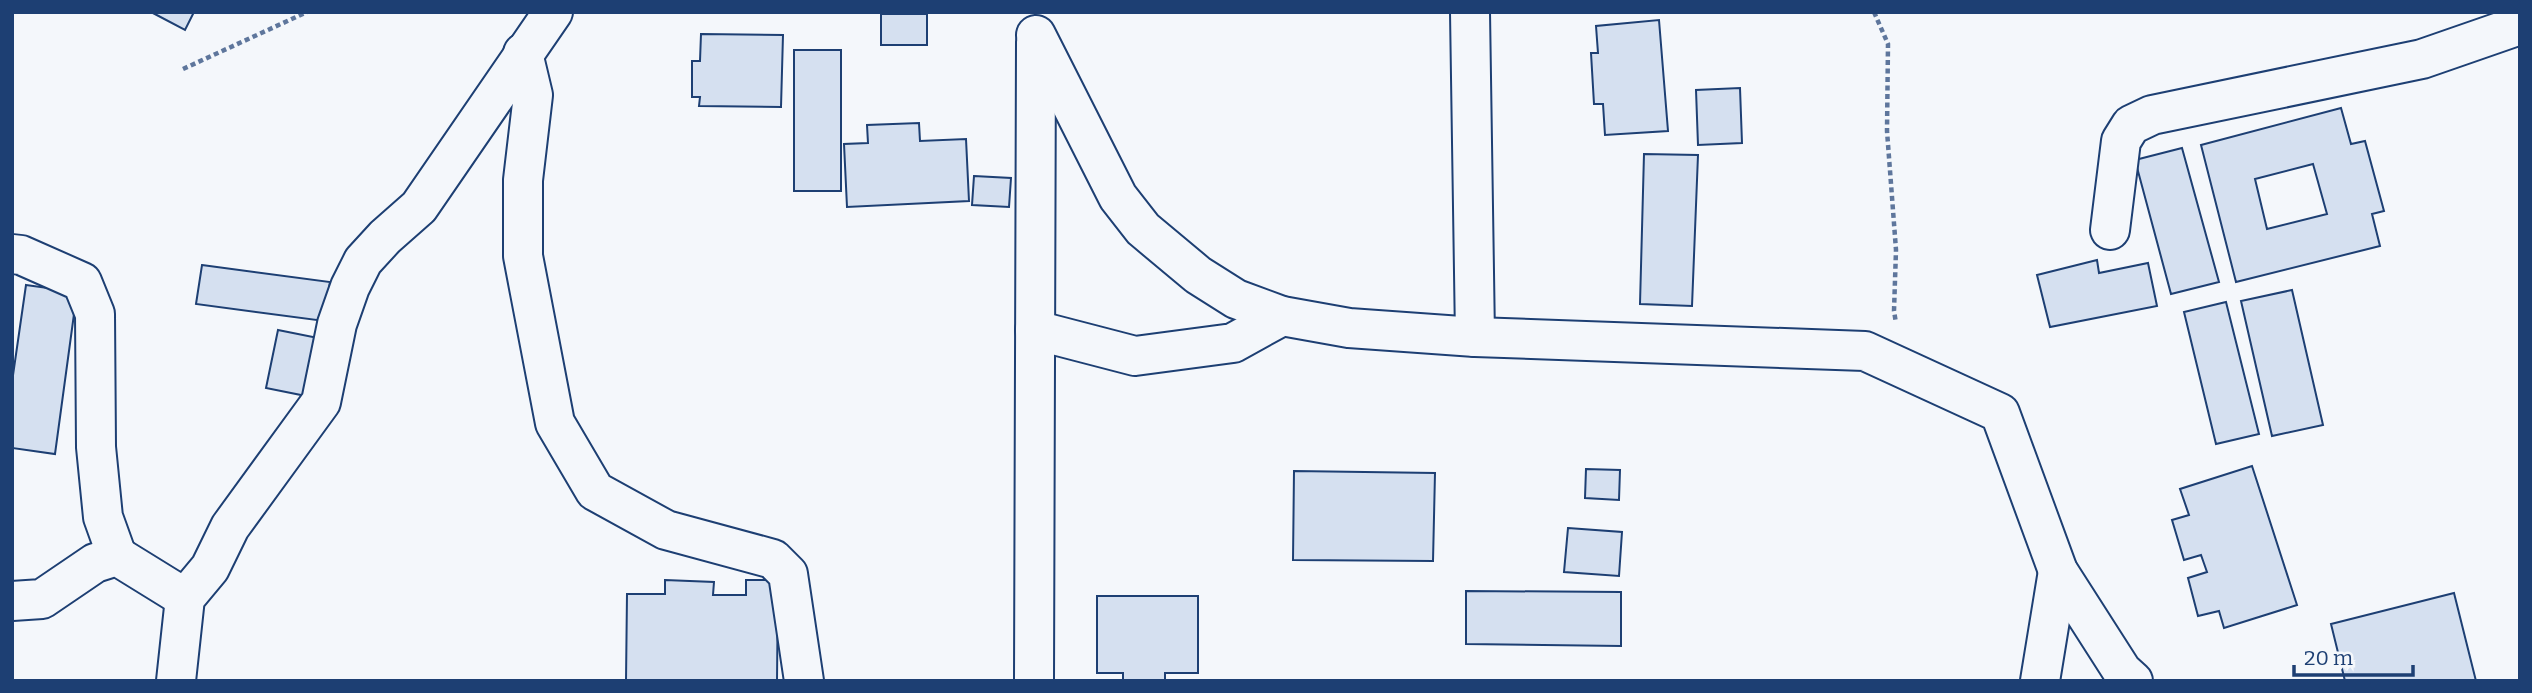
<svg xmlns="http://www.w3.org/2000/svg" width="2532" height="693" viewBox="0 0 2532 693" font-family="Bitter,serif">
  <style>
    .building { fill: #d5e0f0; stroke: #1d3f73; stroke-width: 2; fill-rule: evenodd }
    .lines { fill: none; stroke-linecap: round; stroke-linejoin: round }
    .minor-casing { stroke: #1d3f73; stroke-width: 42 }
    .path { stroke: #5e769c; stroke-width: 4.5; stroke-dasharray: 5 3.5; stroke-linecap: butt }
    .minor { stroke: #f4f7fb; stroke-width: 38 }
  </style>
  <rect width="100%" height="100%" fill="#f4f7fb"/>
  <g class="building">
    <path d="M151,12H194L185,30Z"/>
    <rect x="881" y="14" width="46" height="31"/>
    <path d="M1659,20L1668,131L1605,135L1603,104H1594L1591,53H1598L1596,26Z"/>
    <path d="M701,34L783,35L781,107L699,106L700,97H692V61H700Z"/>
    <rect x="794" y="50" width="47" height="141"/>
    <path d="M1740,88L1742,143L1698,145L1696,90Z"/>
    <path d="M2341,108L2351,144L2365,141L2384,211L2372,214L2380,246L2236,282L2201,145ZM2313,164L2327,214L2267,229L2255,179Z"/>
    <path d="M919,123L920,141L966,139L969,201L847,207L844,144L868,143L867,125Z"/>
    <path d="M2182,148L2219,282L2171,294L2135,160Z"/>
    <path d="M1644,154L1698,155L1692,306L1640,304Z"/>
    <path d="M974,176L1011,178L1009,207L972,205Z"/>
    <path d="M2097,260L2099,273L2148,263L2157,306L2050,327L2037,275Z"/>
    <path d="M202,265L330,282L324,321L196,304Z"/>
    <path d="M26,285L77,292L55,454L12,448V382Z"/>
    <path d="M2292,290L2323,425L2272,436L2241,301Z"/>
    <path d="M2226,302L2259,434L2216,444L2184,312Z"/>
    <path d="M278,330L323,339L311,397L266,388Z"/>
    <path d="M2252,466L2297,605L2224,628L2219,611L2198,616L2188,578L2207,572L2201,555L2184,560L2172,520L2189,515L2180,489Z"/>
    <path d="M1586,469L1620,470L1619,500L1585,498Z"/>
    <path d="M1294,471L1435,473L1433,561L1293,560Z"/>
    <path d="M1568,528L1622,532L1619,576L1564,572Z"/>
    <path d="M665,580L714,582L713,595H746V580H778L777,681H626L627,594H665Z"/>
    <path d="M1466,591L1621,592V646L1466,644Z"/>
    <path d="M2454,593L2476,681H2345L2331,624Z"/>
    <path d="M1097,596H1198V673H1165V681H1123V673H1097Z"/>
  </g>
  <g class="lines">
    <g class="minor-casing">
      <g id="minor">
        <path d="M1470,12L1475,337"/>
        <path d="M1036,35L1118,197L1143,229L1198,275L1236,299L1282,316L1349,328L1475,337L1865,351L2000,413L2058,571L2122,671L2133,681"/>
        <path d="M523,53L533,95L523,180V256L555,423L595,491L666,530L773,559L788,574L804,681"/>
        <path d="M2110,230L2121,141L2131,125L2152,115L2422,59L2520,25"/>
        <path d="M12,254L21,255L82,282L95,314L96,447L103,517L117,556"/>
        <path d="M1035,330L1135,356L1233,343L1282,316"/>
        <path d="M12,601L42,599L95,563L117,556L185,598"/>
        <path d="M176,681L185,598L210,568L230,527L321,402L337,324L350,287L363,261L385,237L419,207L553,12"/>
        <path d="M1034,681L1036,42"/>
        <path d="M2040,681L2058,571"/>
      </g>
    </g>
    <g class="path">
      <path d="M1874,12L1888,44L1887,131L1896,250L1894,311L1896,323"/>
      <path d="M183,69L307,12"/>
    </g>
    <use href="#minor" class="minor"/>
  </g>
  <rect width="2532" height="693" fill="none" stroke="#1d3f73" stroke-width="28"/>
  <path d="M2294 665v10h119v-10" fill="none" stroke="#1d3f73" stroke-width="3.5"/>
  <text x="2304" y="665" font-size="21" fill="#1d3f73" stroke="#f4f7fb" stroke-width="5" paint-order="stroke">20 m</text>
</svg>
